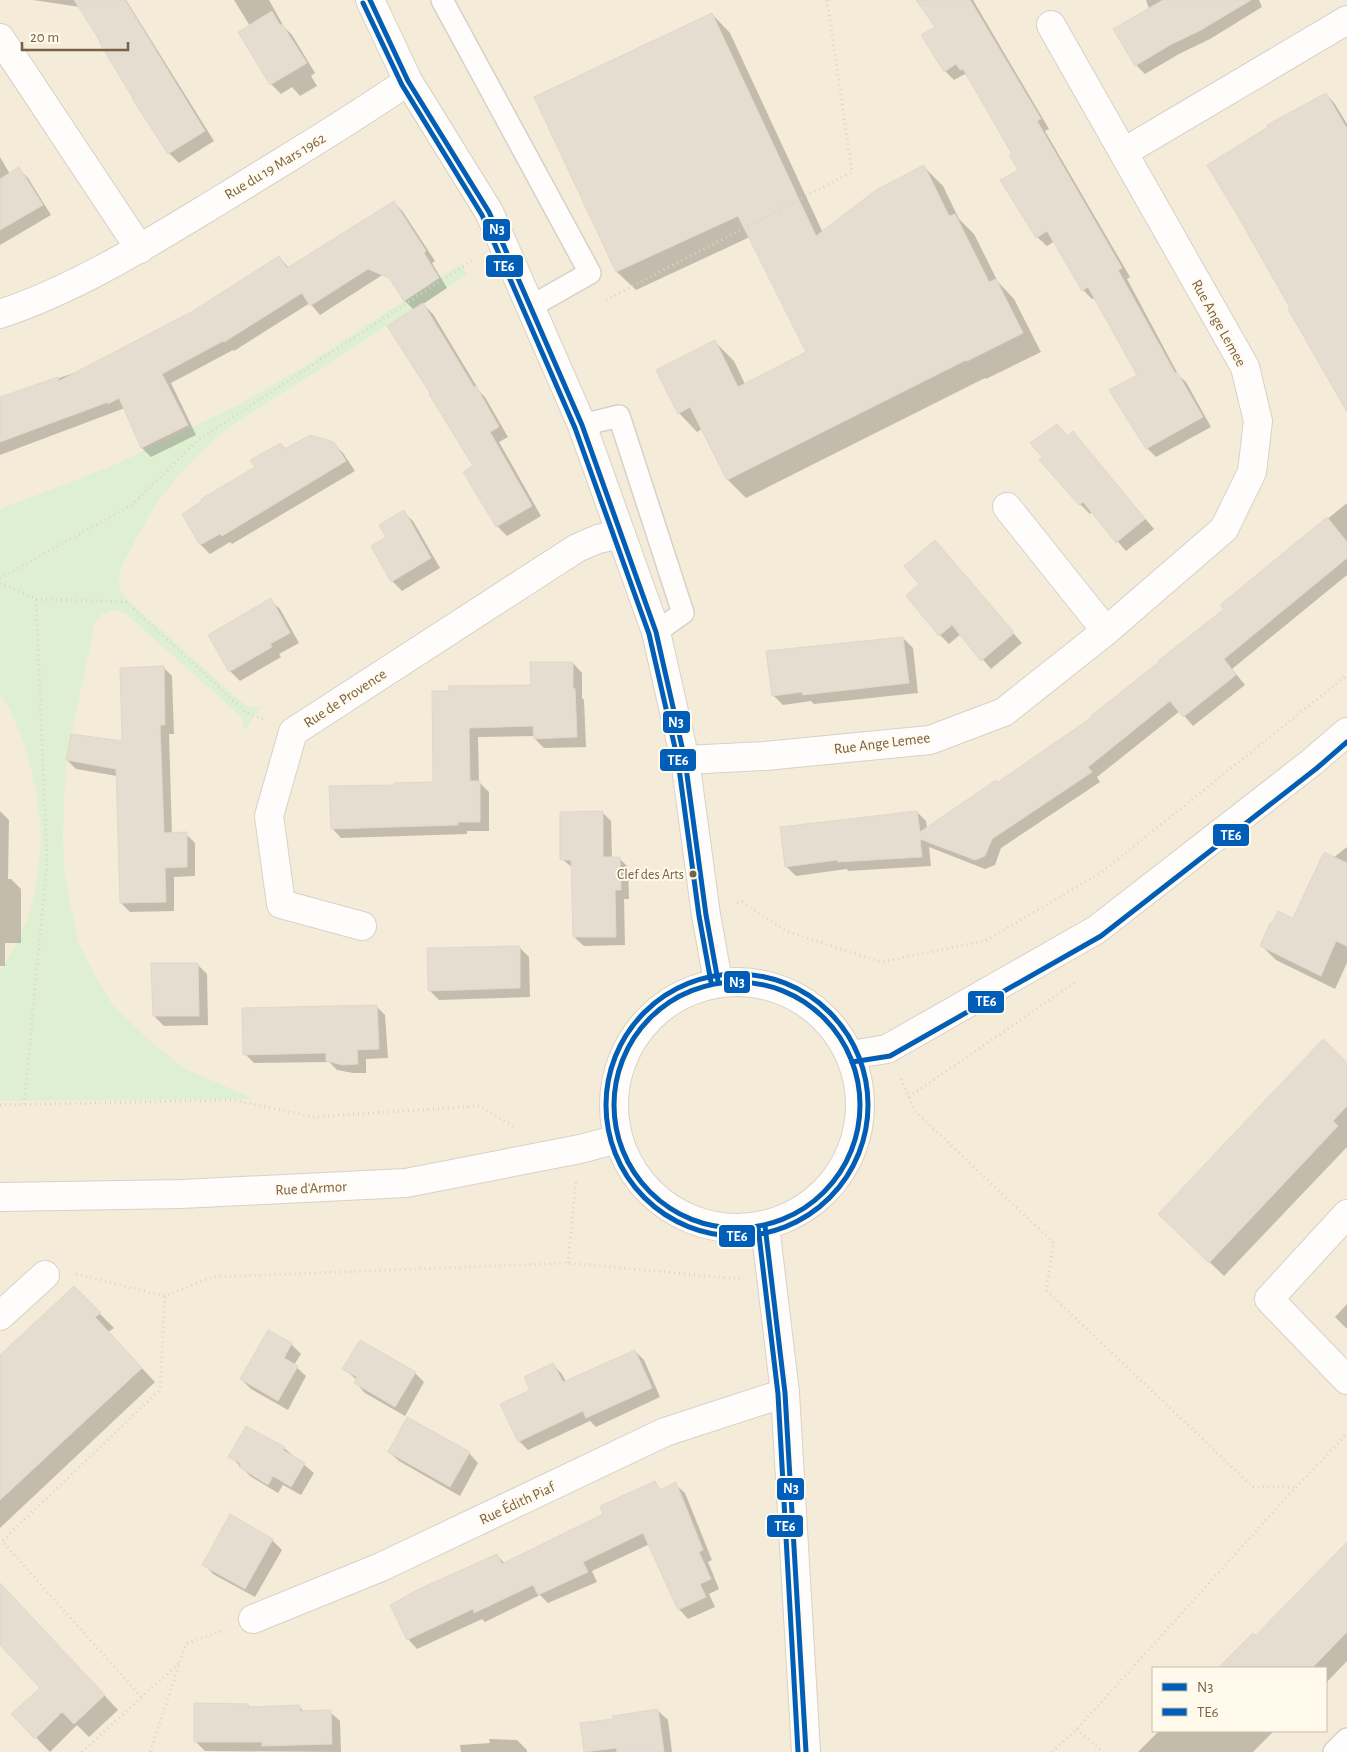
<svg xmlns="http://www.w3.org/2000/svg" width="1347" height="1752" viewBox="0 0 1347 1752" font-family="'Alegreya Sans',sans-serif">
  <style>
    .residential { fill: #f4ecd9; fill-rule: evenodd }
    .green { fill: #dff0d2 }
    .shadow { fill: #0003 }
    .building { fill: #e5ddd0; stroke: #e1d8cb }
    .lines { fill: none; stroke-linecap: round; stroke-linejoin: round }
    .lane-casing { stroke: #d7d1c7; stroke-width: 24 }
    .street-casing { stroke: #d7d1c7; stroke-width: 30 }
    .secondary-casing { stroke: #d8d1c7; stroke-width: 30 }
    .path { stroke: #dbd4cb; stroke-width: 3; stroke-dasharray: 1 4; stroke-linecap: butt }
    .lane { stroke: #fefdfc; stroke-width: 21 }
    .street { stroke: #fefdfc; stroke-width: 28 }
    .secondary { stroke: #fefdfc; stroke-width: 28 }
    .bus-1-casing { stroke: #fffaeb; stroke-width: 9 }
    .bus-2-casing { stroke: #fffaeb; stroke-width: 9 }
    .bus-1 { stroke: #005eb8; stroke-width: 5 }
    .bus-2 { stroke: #005eb8; stroke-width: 5 }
    .bus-dot { fill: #796146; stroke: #fffaeb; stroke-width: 2 }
    .labels { text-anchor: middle; stroke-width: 4; stroke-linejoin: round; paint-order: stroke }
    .bus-label { font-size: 14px; fill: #796146; stroke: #fffaeb; text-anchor: end }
    .street-label { font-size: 15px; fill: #796146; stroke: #fffaeb }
    .line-badge { stroke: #fffaeb; stroke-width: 2 }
    .badge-label { font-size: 14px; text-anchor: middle; font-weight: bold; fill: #fff }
  </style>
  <rect width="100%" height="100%" fill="#f8f4e9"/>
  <path class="residential" d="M0,0H1347V1752H0ZM1153,1668H1326V1731H1153Z"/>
  <path class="green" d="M462,263L467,275L231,426C188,460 156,498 132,547C126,558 118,570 119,582C119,590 126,597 130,602L245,705L252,707H261L244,730L243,720L238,714L126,614L112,610L101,615L95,622L66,760L63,835L65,878L79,944L91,968L112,1004L150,1041L186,1069L254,1099L0,1101V971L12,952L29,915L38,877L41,837L37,793L26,748L10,710L0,696V509L112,466L242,403L297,371Z"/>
  <g class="shadow">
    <path d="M33,0H126L214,141L179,163L169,153L135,101L80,7Z"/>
    <path d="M234,0H269L284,27L292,35L315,73L311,76L317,86L300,96L292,87L281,94L271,84L239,32L250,26Z"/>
    <path d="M923,0H973L1049,129L1045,131L1130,277L1127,279L1179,376L1186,382L1211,427L1156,457L1147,448L1138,375L1095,298L1092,299L1083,290L1055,241L1047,246L1037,237L1020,170L1014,154L970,78L965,74L954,80L945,71L937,28Z"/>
    <path d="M1146,0H1259L1262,7L1210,39L1179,54L1145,74L1136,65L1115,29L1149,9Z"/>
    <path d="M712,14L730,33L823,233L924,167L943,186L959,219L974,234L998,282L1014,299L1041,352L986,379L985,378L746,498L728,480L702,429L697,432L679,413L715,342L734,361L745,384L808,353L750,237L636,290L617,272L536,98Z"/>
    <path d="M1326,94L1335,104L1347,124V409L1292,309Z"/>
    <path d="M0,157L10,174L19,169L28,178L51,215L0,245Z"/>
    <path d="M394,202L403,212L435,261L432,263L447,288L423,304L433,314L480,392L485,397L508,437L499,442L541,516L507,536L497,526L414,310L405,301L387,272L320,315L310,303L234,351L233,350L171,383L196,435L151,457L142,448L125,408L0,455V399L85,369L194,312L279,257L289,268Z"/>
    <path d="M1073,433L1154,529L1126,551L1092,512L1090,514L1080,504L1041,460Z"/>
    <path d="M333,443L343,453L355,471L232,544L230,542L210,554L201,545L184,514L256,468L281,444L287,450Z"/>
    <path d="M1347,503V575L1232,669L1245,685L1193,726L1180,711L1097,777L1100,782L1001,848L995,865L985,869L929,847L931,866L848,871L847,869L796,876L786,866L917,812L926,821L927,828L998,784L1094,717L1226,610L1222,605Z"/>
    <path d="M403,512L413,521L440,568L402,591L392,581L388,537Z"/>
    <path d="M935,542L1021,642L1022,643L991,669L961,634L949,644L940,635L921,585Z"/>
    <path d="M270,600L280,609L299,643L279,654L281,657L240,681L230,671Z"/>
    <path d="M903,638L913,648L918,693L814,704L811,701L783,705L773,695Z"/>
    <path d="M573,663L582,673V698L584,700L586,747L544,748L535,739V736L478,737L479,782L489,792V831H467V834L341,838L332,828L396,786L434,783V692L532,686Z"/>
    <path d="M163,667L172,676L174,734H169L172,834H186L195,843V876L174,877V911L130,912L121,903L117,776L76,769L67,760L124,742Z"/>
    <path d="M0,811L9,820L8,879H11L21,889V943H5V966H0Z"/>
    <path d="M602,812L611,821L612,858H619L628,867L629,899H624L625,945L584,946L574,937L573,868L562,859Z"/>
    <path d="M1347,847V963L1335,989L1276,960L1262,946L1294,920L1333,858Z"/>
    <path d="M519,947L529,957L530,997L439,1000L429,990Z"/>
    <path d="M197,964L207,974L208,1025L164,1026L154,1016Z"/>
    <path d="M376,1006L385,1015L388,1058L366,1059V1073H353L337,1070L329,1062L254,1063L245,1054Z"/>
    <path d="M1347,1064V1147L1224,1276L1174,1228Z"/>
    <path d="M74,1288L114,1328L108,1332L155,1382L0,1528V1357Z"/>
    <path d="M1347,1304V1329L1335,1317Z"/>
    <path d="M291,1344L301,1354L294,1365L306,1376L288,1410L251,1389L241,1379Z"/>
    <path d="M635,1351L644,1360L660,1397L596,1427L590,1421L528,1450L519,1441L531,1391L553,1365L562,1374L566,1382Z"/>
    <path d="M344,1369L415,1373L424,1382L405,1416L365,1393L356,1383L357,1380Z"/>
    <path d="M284,1448L314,1473L301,1495L283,1485L278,1493L250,1476L230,1456Z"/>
    <path d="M389,1452L469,1453L478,1463L460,1496L399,1461Z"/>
    <path d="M654,1483L662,1491L675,1484L685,1493L712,1560L708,1562L719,1589L709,1594L715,1607L688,1619L679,1609L650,1544L592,1571L597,1582L548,1603L540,1595L485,1622L482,1619L417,1649L408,1639L497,1555L505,1564L605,1515Z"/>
    <path d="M230,1516L272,1540L282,1550L255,1597L213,1574L204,1564Z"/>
    <path d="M1347,1561V1661L1326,1683V1668H1220L1253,1634L1256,1637Z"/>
    <path d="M0,1584L118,1710L89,1737L77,1725L50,1752L13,1714L42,1688L0,1643Z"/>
    <path d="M248,1705L251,1708L299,1707L305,1712H330L340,1721L341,1752L205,1751L195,1741Z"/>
    <path d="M658,1711L668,1720L672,1752H585L614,1720Z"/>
    <path d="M1159,1731H1274L1253,1752H1138Z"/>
    <path d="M489,1739L517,1740L527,1750V1752H461L460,1745L490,1743Z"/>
  </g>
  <g class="building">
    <path d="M74,0H125L205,131L168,154L133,100H134L99,42L100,41Z"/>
    <path d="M916,0H970L1041,119L1037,121L1122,268L1118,270L1175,373L1177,372L1203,417L1146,449L1109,390L1137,375L1088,287L1082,291L1047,231L1036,238L1000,180L1018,170L1009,155L1012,154L963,69L960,70L956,64L944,72L921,35L935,27Z"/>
    <path d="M1163,0H1251L1201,30L1170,45L1135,66L1113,29Z"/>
    <path d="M272,11L280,25L282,24L307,63L270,85L238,32Z"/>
    <path d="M712,13L816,236L876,190L924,165L949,216L955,214L989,282L996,279L1023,333L967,361L966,360L727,480L690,407L678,414L656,370L715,340L738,387L806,352L738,216L616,272L534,97Z"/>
    <path d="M1326,93L1347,129V412L1288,309L1290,308L1236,213L1207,165L1268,127L1267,125Z"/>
    <path d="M19,167L43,205L0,230V179Z"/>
    <path d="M394,201L426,251L424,253L439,278L404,301L389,278L368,269L310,306L302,293L224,342L223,341L162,374L188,425L141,448L119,398L108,404V402L0,442V397L58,377L59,381L193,311L279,256L287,268Z"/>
    <path d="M423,303L474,387L476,386L499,427L490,432L532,506L496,527L463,472L473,466L429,394L430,393L387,326Z"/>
    <path d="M1057,424L1068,436L1073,431L1145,519L1116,543L1083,502L1079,505L1039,460L1042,457L1030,443Z"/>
    <path d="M310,435L334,442L346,461L222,536L220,534L200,545L182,514L202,501L201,499L255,467L250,460L281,443L285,449Z"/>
    <path d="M404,510L431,558L391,582L371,546L386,537L379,525Z"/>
    <path d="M1327,517L1347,542V558L1224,659L1236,675L1183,717L1170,701L1088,767L1092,772L992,839L985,856L975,860L920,839L922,857L838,862L837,860L785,867L780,827L917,811L920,832L996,780L998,782L1092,717L1091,716L1159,662L1158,661L1224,609L1220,605Z"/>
    <path d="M935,540L1013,631V634L981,661L952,625L939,636L906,596L919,584L904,566Z"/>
    <path d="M271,598L290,633L270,644L272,647L229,672L208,635Z"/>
    <path d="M903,637L909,683L803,695L802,692L772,696L766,651Z"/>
    <path d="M530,662H573V688L575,689L577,737L534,739L533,726L469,728L470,781H480V822H458V825L331,829L329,786L394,785V783L433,782L432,691H449L448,686L531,685Z"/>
    <path d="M164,666L165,725H160L164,833L187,832V867L165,868L166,902L120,903L116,769L66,760L71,734L122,741L120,668Z"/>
    <path d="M603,811V857H620L621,890H615L616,937H573L571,860H560V812Z"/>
    <path d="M1324,852L1347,863V946L1336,941L1321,976L1260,946L1270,923H1272L1278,911L1293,918Z"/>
    <path d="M520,946V988L428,991L427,948Z"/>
    <path d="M151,963H198L199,1016H153Z"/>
    <path d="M377,1005L379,1049L357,1050L358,1064L343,1065L326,1061V1053L243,1055L242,1008Z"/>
    <path d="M1323,1039L1347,1062V1106L1333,1121L1338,1126L1209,1263L1158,1214Z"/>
    <path d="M74,1286L101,1313L95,1317L142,1368L0,1500V1355Z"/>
    <path d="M268,1330L292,1343L284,1358L298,1366L278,1401L240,1379Z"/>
    <path d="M360,1340L416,1372L395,1407L354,1383L357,1377L342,1369Z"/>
    <path d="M635,1350L652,1388L586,1418L583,1411L518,1442L500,1404L530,1390L524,1377L553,1363L563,1382Z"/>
    <path d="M407,1417L470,1452L450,1487L388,1452Z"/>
    <path d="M246,1426L285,1447L283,1450L305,1463L291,1487L273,1476L268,1485L239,1467L241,1464L228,1457Z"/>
    <path d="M655,1481L660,1490L676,1482L703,1550L699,1552L711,1579L700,1584L706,1597L678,1610L643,1533L583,1562L588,1572L538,1595L533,1585L474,1613L473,1609L407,1640L390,1605L419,1589L497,1554L502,1564L603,1514L600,1506Z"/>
    <path d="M230,1514L273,1539L245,1589L202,1565Z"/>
    <path d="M1347,1542V1632L1312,1668H1218L1253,1633L1256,1635Z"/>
    <path d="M0,1583L105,1695L74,1724L62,1712L35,1739L11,1714L40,1688L0,1645Z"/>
    <path d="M194,1703L248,1704V1707L300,1705V1711L331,1710L332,1744L262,1746V1742H194Z"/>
    <path d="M658,1709L664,1752H617L616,1748L584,1752L580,1723L613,1719L612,1716Z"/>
  </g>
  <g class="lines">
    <g class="lane-casing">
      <g id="lane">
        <path d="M442,0L590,273L530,307"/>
        <path d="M582,425L619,416L683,613L656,632"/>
        <path d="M1334,1752L1347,1739"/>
      </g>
    </g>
    <g class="street-casing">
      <g id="street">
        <path d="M0,38L140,249"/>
        <path d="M1124,152L1347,20"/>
        <path d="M0,314C79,288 154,240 225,197C286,159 349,122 408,81"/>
        <path d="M1007,507L1106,631"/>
        <path d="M685,760L765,756L930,740L1004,712L1106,631L1224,529L1252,472L1258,421L1245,367L1051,25"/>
        <path d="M362,926L281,904L269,816L293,732L577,548L598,539L621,534"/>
        <path d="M1347,1214L1269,1299L1347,1380"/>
        <path d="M0,1316L45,1275"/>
        <path d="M253,1619L381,1567L665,1432L785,1393"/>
      </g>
    </g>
    <g class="secondary-casing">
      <g id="secondary">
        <path d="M370,0L408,81L489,212L582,425L656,632L685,760L706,915L718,981"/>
        <circle cx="737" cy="1105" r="123"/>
        <path d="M851,1055L887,1049L1096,930L1312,762L1347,732"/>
        <path d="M0,1197L181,1194L406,1183L580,1149L618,1139"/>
        <path d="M765,1226L785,1393L806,1752"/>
      </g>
    </g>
    <g class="path">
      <path d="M606,300L852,172L827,0"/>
      <path d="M0,578L132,505L198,440L474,259"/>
      <path d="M0,583L36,599L47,861L24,1104"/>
      <path d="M36,599L126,602L247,713L265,720"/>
      <path d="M737,903L742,902L786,931L881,962L985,941L1102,872L1347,675"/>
      <path d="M901,1079L915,1111L1054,1243L1046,1290L1253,1487H1296"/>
      <path d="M909,1097L1077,981"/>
      <path d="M0,1105L233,1100L314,1117L479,1106L516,1128"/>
      <path d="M568,1263L576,1181"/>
      <path d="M76,1274L165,1296"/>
      <path d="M141,1697L2,1541L160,1390L165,1296L213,1277L568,1263L740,1279"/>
      <path d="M1077,1729L1103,1752"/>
      <path d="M82,1752L180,1662"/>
      <path d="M150,1752L186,1644L224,1630"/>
      <path d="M1052,1752L1077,1729L1285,1499L1347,1434"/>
    </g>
    <use href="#lane" class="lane"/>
    <use href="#street" class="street"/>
    <use href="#secondary" class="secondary"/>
    <g class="bus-1-casing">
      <g id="bus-1">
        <path d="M370,0L408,81L489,212L582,425L656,632L685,760L706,915L718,981"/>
        <circle cx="737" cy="1105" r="123"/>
        <path d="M765,1226L785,1393L806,1752"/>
      </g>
    </g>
    <g class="bus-2-casing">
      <g id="bus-2">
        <path d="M363,3L402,85L482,215L575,428L649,634L678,761L699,916L711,982"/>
        <circle cx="737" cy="1105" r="131"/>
        <path d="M852,1062L890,1056L1101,936L1317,768L1347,742"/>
        <path d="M758,1227L778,1394L798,1752"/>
      </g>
    </g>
    <use href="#bus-1" class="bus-1"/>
    <use href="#bus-2" class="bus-2"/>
  </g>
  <circle class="bus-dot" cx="693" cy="874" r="4.5"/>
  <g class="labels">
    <g class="bus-label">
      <text x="684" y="879">Clef des Arts</text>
    </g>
    <g class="street-label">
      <text transform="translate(275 166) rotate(-31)" y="5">Rue du 19 Mars 1962</text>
      <text transform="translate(1219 323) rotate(61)" y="5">Rue Ange Lemee</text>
      <text transform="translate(345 698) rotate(-33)" y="5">Rue de Provence</text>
      <text transform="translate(882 743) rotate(-7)" y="5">Rue Ange Lemee</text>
      <text transform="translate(311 1188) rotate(-3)" y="5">Rue d'Armor</text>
      <text transform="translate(517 1503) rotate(-25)" y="5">Rue Édith Piaf</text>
    </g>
  </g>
  <g class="line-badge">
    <rect x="482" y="218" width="29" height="24" rx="5" fill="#005eb8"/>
    <rect x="485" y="254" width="39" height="24" rx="5" fill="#005eb8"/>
    <rect x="662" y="710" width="29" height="24" rx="5" fill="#005eb8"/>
    <rect x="659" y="748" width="38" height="24" rx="5" fill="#005eb8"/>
    <rect x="1212" y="823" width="38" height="24" rx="5" fill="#005eb8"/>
    <rect x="723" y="970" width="28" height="24" rx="5" fill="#005eb8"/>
    <rect x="967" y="990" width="38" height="24" rx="5" fill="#005eb8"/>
    <rect x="718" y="1224" width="38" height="24" rx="5" fill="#005eb8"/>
    <rect x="776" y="1477" width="29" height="24" rx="5" fill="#005eb8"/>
    <rect x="766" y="1514" width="38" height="24" rx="5" fill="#005eb8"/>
  </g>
  <g class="badge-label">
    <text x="497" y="234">N3</text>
    <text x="504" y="271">TE6</text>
    <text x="676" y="727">N3</text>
    <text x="678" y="765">TE6</text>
    <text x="1231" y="840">TE6</text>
    <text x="737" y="987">N3</text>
    <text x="986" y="1006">TE6</text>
    <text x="737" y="1241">TE6</text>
    <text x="791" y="1493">N3</text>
    <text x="785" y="1531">TE6</text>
  </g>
  <rect x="1152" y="1667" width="175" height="65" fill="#fffaeb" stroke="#c9bda9"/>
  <rect x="1162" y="1683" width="25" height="8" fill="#005eb8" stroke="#c9bda9"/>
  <text x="1197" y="1692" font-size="15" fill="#796146">N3</text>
  <rect x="1162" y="1708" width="25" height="8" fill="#005eb8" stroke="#c9bda9"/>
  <text x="1197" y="1717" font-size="15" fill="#796146">TE6</text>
  <path d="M22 42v8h106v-8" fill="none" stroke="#796146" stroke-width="2.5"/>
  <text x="30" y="42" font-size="15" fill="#796146" stroke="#fffaeb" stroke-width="4" paint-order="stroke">20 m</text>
</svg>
